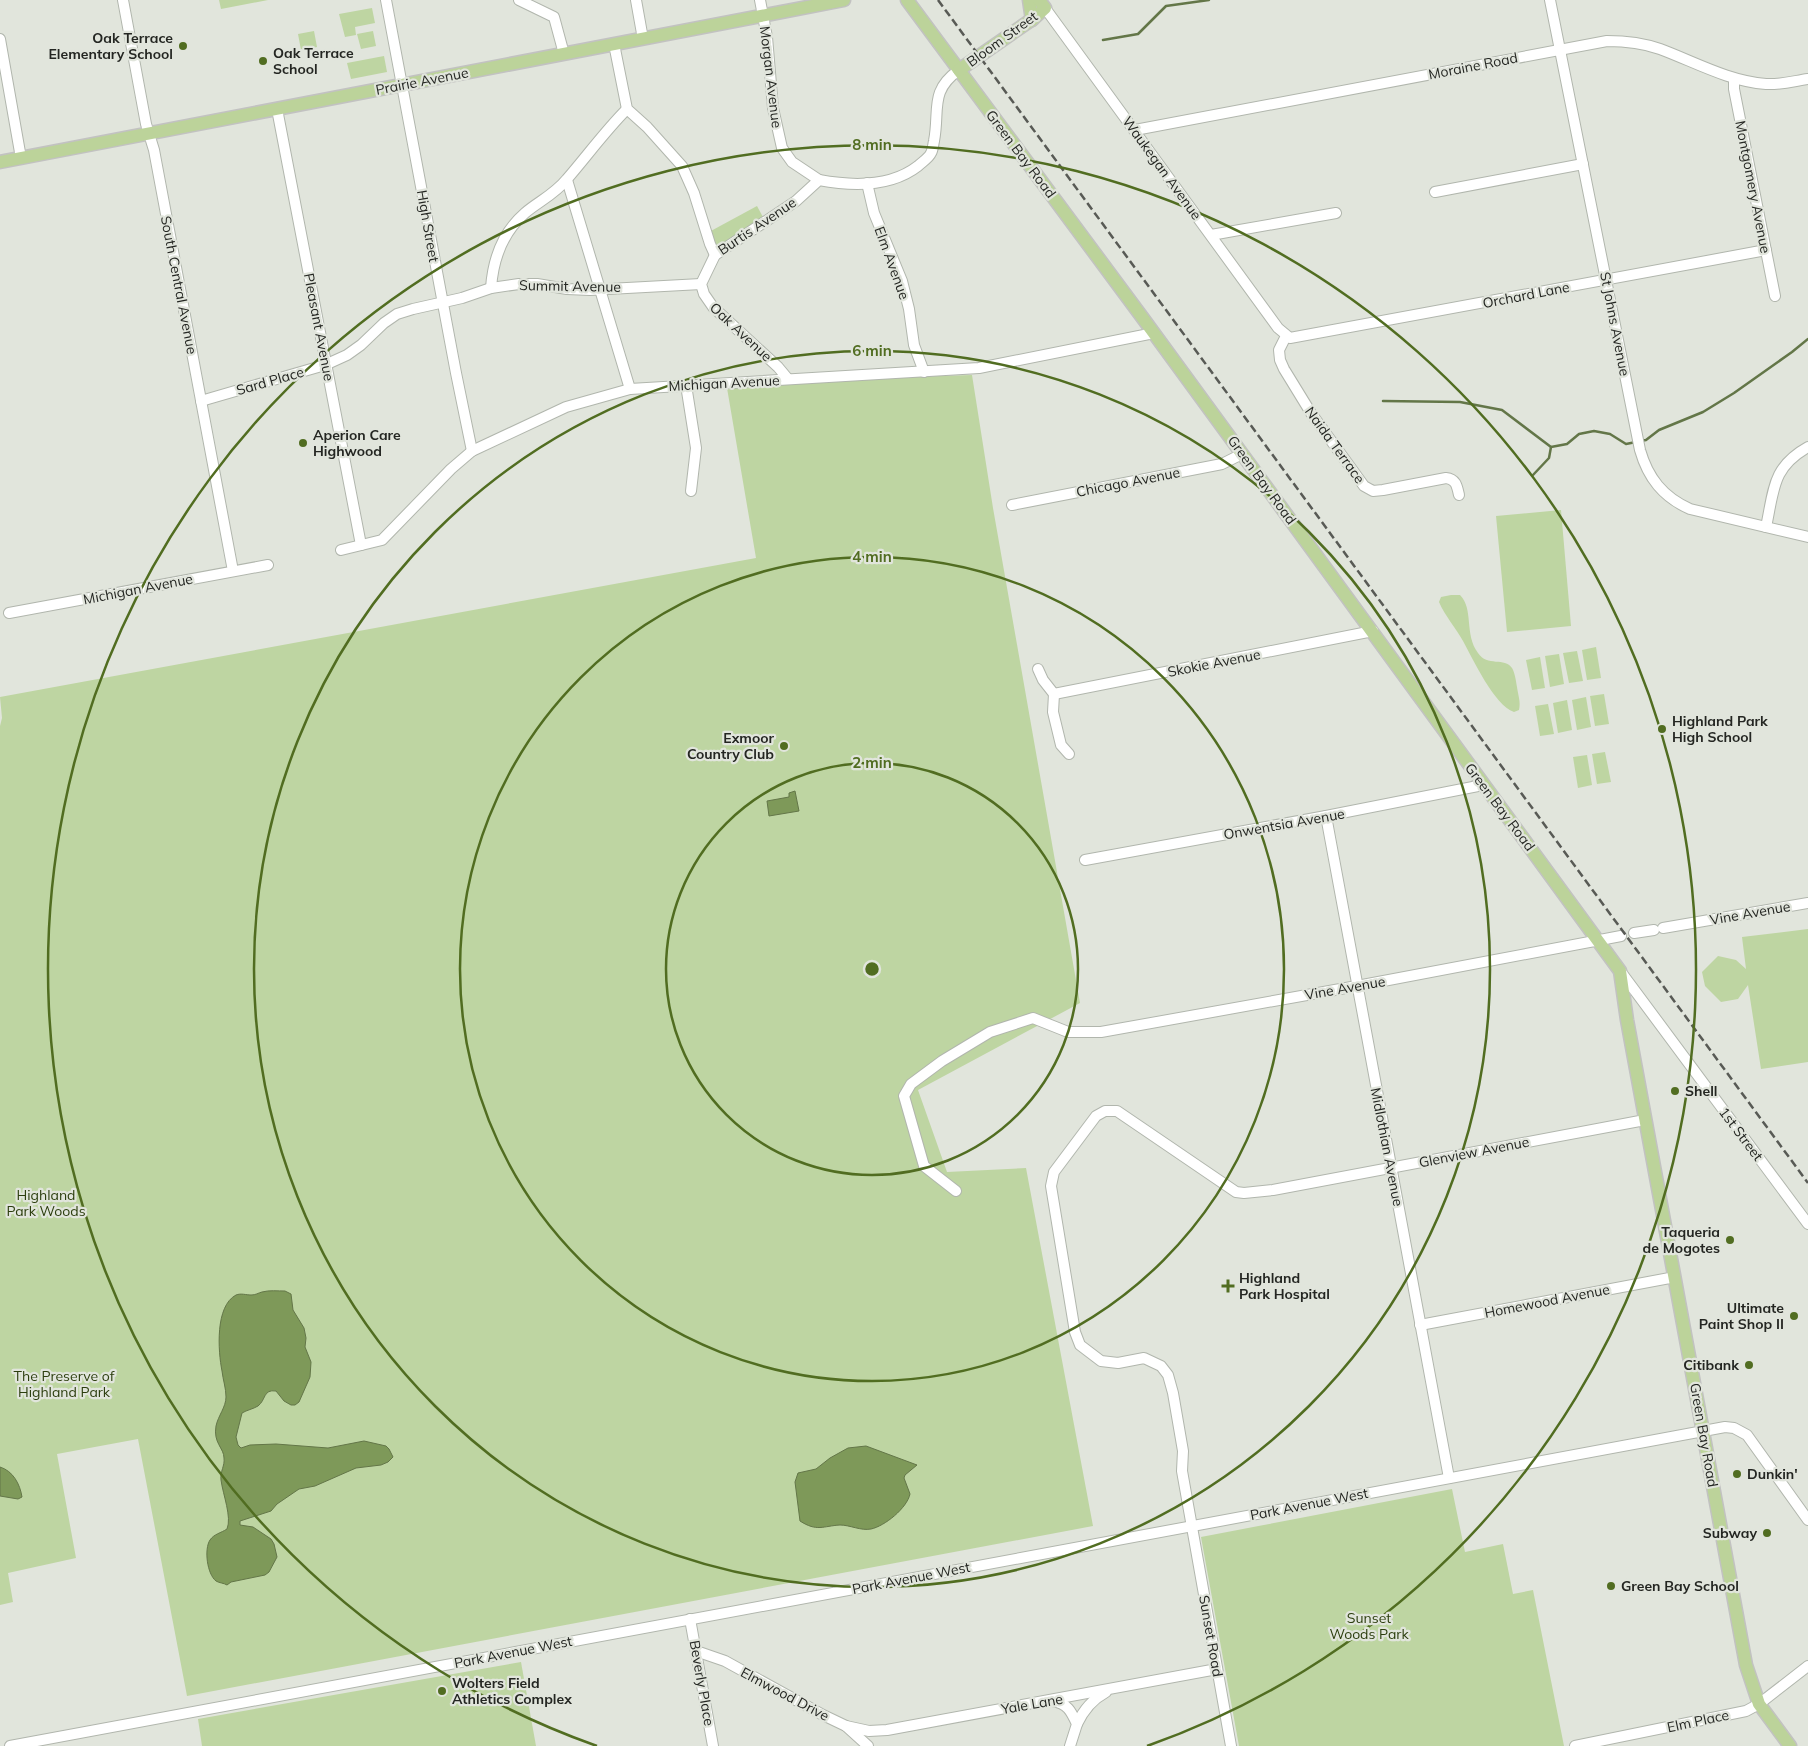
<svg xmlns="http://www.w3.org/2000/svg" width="1808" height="1746" viewBox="0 0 1808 1746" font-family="Mulish,sans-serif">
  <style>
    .green { fill: #bed5a2 }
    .water { fill: #7e9959; stroke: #637648 }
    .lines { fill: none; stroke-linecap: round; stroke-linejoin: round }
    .stream { stroke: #637648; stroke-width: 2.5 }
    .minor-casing { stroke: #b1b6ad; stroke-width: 12 }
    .major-casing { stroke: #c2c2c1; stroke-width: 15 }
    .minor { stroke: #fff; stroke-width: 10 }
    .major { stroke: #bcd39a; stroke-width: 12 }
    .rail { stroke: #585a55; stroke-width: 2.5; stroke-dasharray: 8 4; stroke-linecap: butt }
    .ring { fill: none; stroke: #516d21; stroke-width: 2.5 }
    .poi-dot { fill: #516d21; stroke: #e1e5dc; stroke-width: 2 }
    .labels { text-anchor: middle; stroke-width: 4.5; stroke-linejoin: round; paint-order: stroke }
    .poi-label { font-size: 14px; font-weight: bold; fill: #242622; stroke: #e1e5dc; text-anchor: start }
    .street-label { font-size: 14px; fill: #242622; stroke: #e1e5dc }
    .park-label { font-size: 14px; fill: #2c3e0e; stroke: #e1e5dc }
    .centre { fill: #516d21; stroke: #e1e5dc; stroke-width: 2.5 }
    .ring-label { font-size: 15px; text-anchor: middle; font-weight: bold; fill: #516d21; stroke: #e1e5dc; stroke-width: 4.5; stroke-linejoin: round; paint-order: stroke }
  </style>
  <rect width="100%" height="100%" fill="#e1e5dc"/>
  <g class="green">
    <path d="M219,0H268L221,9Z"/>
    <path d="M372,8L375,23L355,27L356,35L345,37L339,14Z"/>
    <path d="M314,31L317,47L301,50L298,34Z"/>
    <path d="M373,31L376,46L361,49L357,34Z"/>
    <path d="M384,56L387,72L351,79L347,63Z"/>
    <path d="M757,206L764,219L721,245H715L709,232Z"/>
    <path d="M972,375L993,508L1080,1003L918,1090L947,1172L1026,1168L1093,1526L187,1696L138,1439L57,1454L76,1558L8,1573L13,1602L0,1605V726L2,718L0,697L756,558L727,388L907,377Z"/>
    <path d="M1561,510L1571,626L1507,632L1496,516Z"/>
    <path d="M1451,595H1460C1474,609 1464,634 1478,653C1487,667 1505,657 1512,668C1515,673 1516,681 1517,687C1518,695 1521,702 1519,710L1514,712C1494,705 1473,659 1463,641C1456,628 1445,616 1439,602L1441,597Z"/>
    <path d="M1596,647L1601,678L1587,680L1582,650Z"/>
    <path d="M1577,651L1583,681L1569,683L1563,653Z"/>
    <path d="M1559,654L1564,684L1550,687L1545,656Z"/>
    <path d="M1540,657L1545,688L1532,690L1526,660Z"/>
    <path d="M1604,694L1609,724L1595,726L1590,696Z"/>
    <path d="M1586,697L1591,727L1577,730L1572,700Z"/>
    <path d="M1567,700L1572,730L1558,733L1553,703Z"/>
    <path d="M1548,704L1554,734L1540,736L1535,706Z"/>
    <path d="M1605,752L1611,782L1597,784L1592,754Z"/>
    <path d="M1587,755L1592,785L1578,788L1573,757Z"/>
    <path d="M1808,929V1062L1761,1069L1748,985L1738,999L1721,1002L1705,986L1702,972L1718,956L1736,960L1746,969L1742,937Z"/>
    <path d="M1452,1489L1465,1552L1503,1544L1513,1594L1533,1590L1564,1746H1239L1201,1537Z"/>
    <path d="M521,1662L536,1746H202L198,1719Z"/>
  </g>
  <g class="water">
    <path d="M795,791L799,811L769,816L767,801L789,797V793Z"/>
    <path d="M285,1291L291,1294L293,1310L304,1328L306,1338L305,1347L311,1362L310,1377L299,1402L295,1405H291L284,1401L276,1391C263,1389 266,1400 258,1406C253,1409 247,1410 242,1413L236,1437L238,1445L241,1448L250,1445L276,1444L328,1448L364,1441L386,1446L389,1449L393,1457L388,1462L381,1465L356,1468L315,1486L299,1489L277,1504L271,1511L240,1521V1525L253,1527L271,1539L274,1544L277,1557L269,1572L265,1575L231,1582L227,1585C224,1583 219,1583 216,1581C207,1574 204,1549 210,1540C214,1534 221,1533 227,1529C232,1517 223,1495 221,1480C220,1471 225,1466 224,1458C224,1448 213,1443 216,1426C218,1416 226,1407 226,1397C226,1388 223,1380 222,1371C218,1351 215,1306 236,1295C241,1293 246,1295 251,1295C256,1295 258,1293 262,1292C269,1290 278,1291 285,1291Z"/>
    <path d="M866,1446L917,1465L905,1475L904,1478L910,1494C907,1508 885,1526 871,1529C861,1531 850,1525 840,1525C823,1526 817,1532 800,1521L795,1482L798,1473L816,1469L830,1458L848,1448Z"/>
    <path d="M0,1467C13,1471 20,1484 22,1497L18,1499L0,1496Z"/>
  </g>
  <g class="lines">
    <g class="stream">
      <path d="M1103,40L1138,34L1166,6L1209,0"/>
      <path d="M1383,401L1460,402L1502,410L1551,447L1567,444L1579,434L1594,431L1610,434L1626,444L1636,442"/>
      <path d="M1641,441L1646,440L1659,430L1703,412L1734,393L1792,352L1808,339"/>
      <path d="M1533,475L1549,458L1551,447"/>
    </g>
    <g class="minor-casing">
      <g id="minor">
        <path d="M123,0L146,124L154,150L233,571"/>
        <path d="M386,0L456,373L472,451"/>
        <path d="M519,0L554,17L564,54"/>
        <path d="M636,0L643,39"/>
        <path d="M760,0L767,37L773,108L782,148L792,162L819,180"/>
        <path d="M1550,0L1640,450C1648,478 1663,497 1690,509L1808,537"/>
        <path d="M1045,8L1278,328L1290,338L1766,250"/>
        <path d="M0,39L21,158"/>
        <path d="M614,44L627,109L647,127L682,166L694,193L710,244L715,255L796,201L819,180C851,186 891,187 918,166C922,162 929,158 931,153C933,150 933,145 934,141C940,110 929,91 959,70"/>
        <path d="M1734,79V89L1775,296"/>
        <path d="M277,109L361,545"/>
        <path d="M1135,130L1607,41C1625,41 1643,43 1660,49C1695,62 1728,81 1766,84C1780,85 1794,81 1808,79"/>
        <path d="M567,180L630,389"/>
        <path d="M867,183L874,213L902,281L909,309L914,345L924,372"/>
        <path d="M1435,192L1583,164"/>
        <path d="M1211,235L1336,213"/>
        <path d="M715,255L701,284L704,294L713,307L778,367L788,379"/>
        <path d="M491,288C493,260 503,232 525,213C539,201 554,195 567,179C587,156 605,131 627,109"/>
        <path d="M1286,336L1279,350L1280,360L1284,369L1311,413L1364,486L1373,491L1383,490L1446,478C1456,479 1457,486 1459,495"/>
        <path d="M686,385L696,448L691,491"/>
        <path d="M201,401L325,365L347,355L361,345L384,323L397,314L413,309L462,298L491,288L519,284H537L567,289L590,290L701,284"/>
        <path d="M1012,505L1222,464L1242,454"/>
        <path d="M1766,527C1774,490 1772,467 1808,447"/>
        <path d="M341,550L382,540L451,469L472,451L566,407L630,389L979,368L1154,333"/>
        <path d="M9,613L268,565"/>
        <path d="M1038,669L1043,680L1054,694"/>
        <path d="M1054,694L1373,631"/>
        <path d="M1054,694L1053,712L1061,745L1069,754"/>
        <path d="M1326,816L1449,1478"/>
        <path d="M1085,860L1326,816L1483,785"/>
        <path d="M1663,928L1808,903"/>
        <path d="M1634,933L1654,930"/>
        <path d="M1621,972L1808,1224"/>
        <path d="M956,1191L924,1166L904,1096L911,1084L942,1061L990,1032L1033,1018L1068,1032H1101L1357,986L1621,936"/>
        <path d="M1420,1325L1675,1277"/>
        <path d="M690,1619L713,1746"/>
        <path d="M696,1651L725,1661L823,1715L846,1726L868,1746"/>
        <path d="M1053,1701C1068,1704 1071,1711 1077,1724L1070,1746"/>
        <path d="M1077,1724C1083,1711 1093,1699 1106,1692"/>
        <path d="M846,1726L869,1731L887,1730L1217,1669"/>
        <path d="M10,1746L1725,1427L1734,1428L1747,1435L1808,1520"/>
        <path d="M1231,1746L1182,1471L1183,1451L1173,1393L1168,1375L1161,1366L1144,1358L1118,1363L1101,1361L1080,1345L1075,1332L1051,1186L1054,1172L1096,1116L1105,1111H1117L1236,1192L1244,1193L1273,1190L1645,1120"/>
        <path d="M1575,1746L1746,1711L1759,1704L1808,1666"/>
      </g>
    </g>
    <g class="major-casing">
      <g id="major">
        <path d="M907,0L1142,317L1620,971L1627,1020L1746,1665L1759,1704L1790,1746"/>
        <path d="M1029,0L1032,20"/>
        <path d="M959,70L1034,18L1045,8L1039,0"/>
        <path d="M0,162L844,0"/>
      </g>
    </g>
    <use href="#minor" class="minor"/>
    <use href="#major" class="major"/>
    <path class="rail" d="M938,0L1808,1183"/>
  </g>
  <g class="ring">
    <circle cx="872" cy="969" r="206"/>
    <circle cx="872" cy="969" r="412"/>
    <circle cx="872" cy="969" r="618"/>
    <path d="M597 1746A824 824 0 1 1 1147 1746"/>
  </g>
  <g class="poi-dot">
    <circle cx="183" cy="46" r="5"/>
    <circle cx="263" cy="61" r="5"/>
    <circle cx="303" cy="443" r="5"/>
    <circle cx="1662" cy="729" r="5"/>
    <circle cx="784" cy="746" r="5"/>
    <circle cx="1675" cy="1091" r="5"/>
    <circle cx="1730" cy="1240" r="5"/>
    <path d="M1225.5 1278.5h5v5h5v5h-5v5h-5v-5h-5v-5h5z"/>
    <circle cx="1794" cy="1316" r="5"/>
    <circle cx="1749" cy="1365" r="5"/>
    <circle cx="1737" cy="1474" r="5"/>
    <circle cx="1767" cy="1533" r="5"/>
    <circle cx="1611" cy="1586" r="5"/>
    <circle cx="442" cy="1691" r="5"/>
  </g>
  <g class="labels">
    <g class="poi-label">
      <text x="173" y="43" text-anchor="end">Oak Terrace<tspan x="173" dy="16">Elementary School</tspan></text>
      <text x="273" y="58">Oak Terrace<tspan x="273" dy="16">School</tspan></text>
      <text x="313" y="440">Aperion Care<tspan x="313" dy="16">Highwood</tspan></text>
      <text x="1672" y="726">Highland Park<tspan x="1672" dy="16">High School</tspan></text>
      <text x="774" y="743" text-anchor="end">Exmoor<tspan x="774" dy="16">Country Club</tspan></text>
      <text x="1685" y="1096">Shell</text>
      <text x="1720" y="1237" text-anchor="end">Taqueria<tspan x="1720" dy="16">de Mogotes</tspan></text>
      <text x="1239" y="1283">Highland<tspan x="1239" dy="16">Park Hospital</tspan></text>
      <text x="1784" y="1313" text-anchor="end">Ultimate<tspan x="1784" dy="16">Paint Shop II</tspan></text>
      <text x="1739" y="1370" text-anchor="end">Citibank</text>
      <text x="1747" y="1479">Dunkin'</text>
      <text x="1757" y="1538" text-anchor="end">Subway</text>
      <text x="1621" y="1591">Green Bay School</text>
      <text x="452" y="1688">Wolters Field<tspan x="452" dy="16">Athletics Complex</tspan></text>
    </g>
    <g class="street-label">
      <text transform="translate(1002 39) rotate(-36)" y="5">Bloom Street</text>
      <text transform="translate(1473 66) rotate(-11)" y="5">Moraine Road</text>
      <text transform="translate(771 77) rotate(83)" y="5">Morgan Avenue</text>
      <text transform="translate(422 81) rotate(-11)" y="5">Prairie Avenue</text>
      <text transform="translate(1021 154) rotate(53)" y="5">Green Bay Road</text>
      <text transform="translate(1162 168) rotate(54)" y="5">Waukegan Avenue</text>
      <text transform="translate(1753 187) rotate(79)" y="5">Montgomery Avenue</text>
      <text transform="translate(428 226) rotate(80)" y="5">High Street</text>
      <text transform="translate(757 226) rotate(-34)" y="5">Burtis Avenue</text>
      <text transform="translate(892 263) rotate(70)" y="5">Elm Avenue</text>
      <text transform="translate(179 285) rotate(79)" y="5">South Central Avenue</text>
      <text transform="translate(570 286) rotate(1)" y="5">Summit Avenue</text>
      <text transform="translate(1526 295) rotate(-11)" y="5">Orchard Lane</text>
      <text transform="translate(1615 324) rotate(79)" y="5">St Johns Avenue</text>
      <text transform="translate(319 327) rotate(79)" y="5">Pleasant Avenue</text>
      <text transform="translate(741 332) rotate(43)" y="5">Oak Avenue</text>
      <text transform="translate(270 381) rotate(-16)" y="5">Sard Place</text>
      <text transform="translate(724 383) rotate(-3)" y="5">Michigan Avenue</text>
      <text transform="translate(1335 445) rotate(54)" y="5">Naida Terrace</text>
      <text transform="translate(1262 480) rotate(54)" y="5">Green Bay Road</text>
      <text transform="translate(1128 482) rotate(-11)" y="5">Chicago Avenue</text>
      <text transform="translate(138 589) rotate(-11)" y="5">Michigan Avenue</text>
      <text transform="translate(1214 663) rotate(-11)" y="5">Skokie Avenue</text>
      <text transform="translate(1500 807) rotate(53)" y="5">Green Bay Road</text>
      <text transform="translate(1284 824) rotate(-10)" y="5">Onwentsia Avenue</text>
      <text transform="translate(1750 913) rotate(-10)" y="5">Vine Avenue</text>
      <text transform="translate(1345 988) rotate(-10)" y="5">Vine Avenue</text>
      <text transform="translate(1741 1134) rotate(53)" y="5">1st Street</text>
      <text transform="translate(1387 1147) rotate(79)" y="5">Midlothian Avenue</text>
      <text transform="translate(1474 1152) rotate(-11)" y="5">Glenview Avenue</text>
      <text transform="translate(1547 1301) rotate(-11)" y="5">Homewood Avenue</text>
      <text transform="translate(1704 1435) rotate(80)" y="5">Green Bay Road</text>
      <text transform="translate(1309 1504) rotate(-11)" y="5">Park Avenue West</text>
      <text transform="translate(911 1578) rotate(-11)" y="5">Park Avenue West</text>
      <text transform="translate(1211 1636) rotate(80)" y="5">Sunset Road</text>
      <text transform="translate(513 1652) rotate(-11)" y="5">Park Avenue West</text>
      <text transform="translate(702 1683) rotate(80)" y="5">Beverly Place</text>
      <text transform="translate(785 1694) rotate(28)" y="5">Elmwood Drive</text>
      <text transform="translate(1032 1704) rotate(-10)" y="5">Yale Lane</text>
      <text transform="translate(1698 1721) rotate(-12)" y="5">Elm Place</text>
    </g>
    <g class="park-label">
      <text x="46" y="1200">Highland<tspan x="46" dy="16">Park Woods</tspan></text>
      <text x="64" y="1381">The Preserve of<tspan x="64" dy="16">Highland Park</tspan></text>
      <text x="1369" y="1623">Sunset<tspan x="1369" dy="16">Woods Park</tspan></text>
    </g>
  </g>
  <circle cx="872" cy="969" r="8" class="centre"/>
  <g class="ring-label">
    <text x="872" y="150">8 min</text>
    <text x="872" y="356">6 min</text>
    <text x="872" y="562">4 min</text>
    <text x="872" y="768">2 min</text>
  </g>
</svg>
